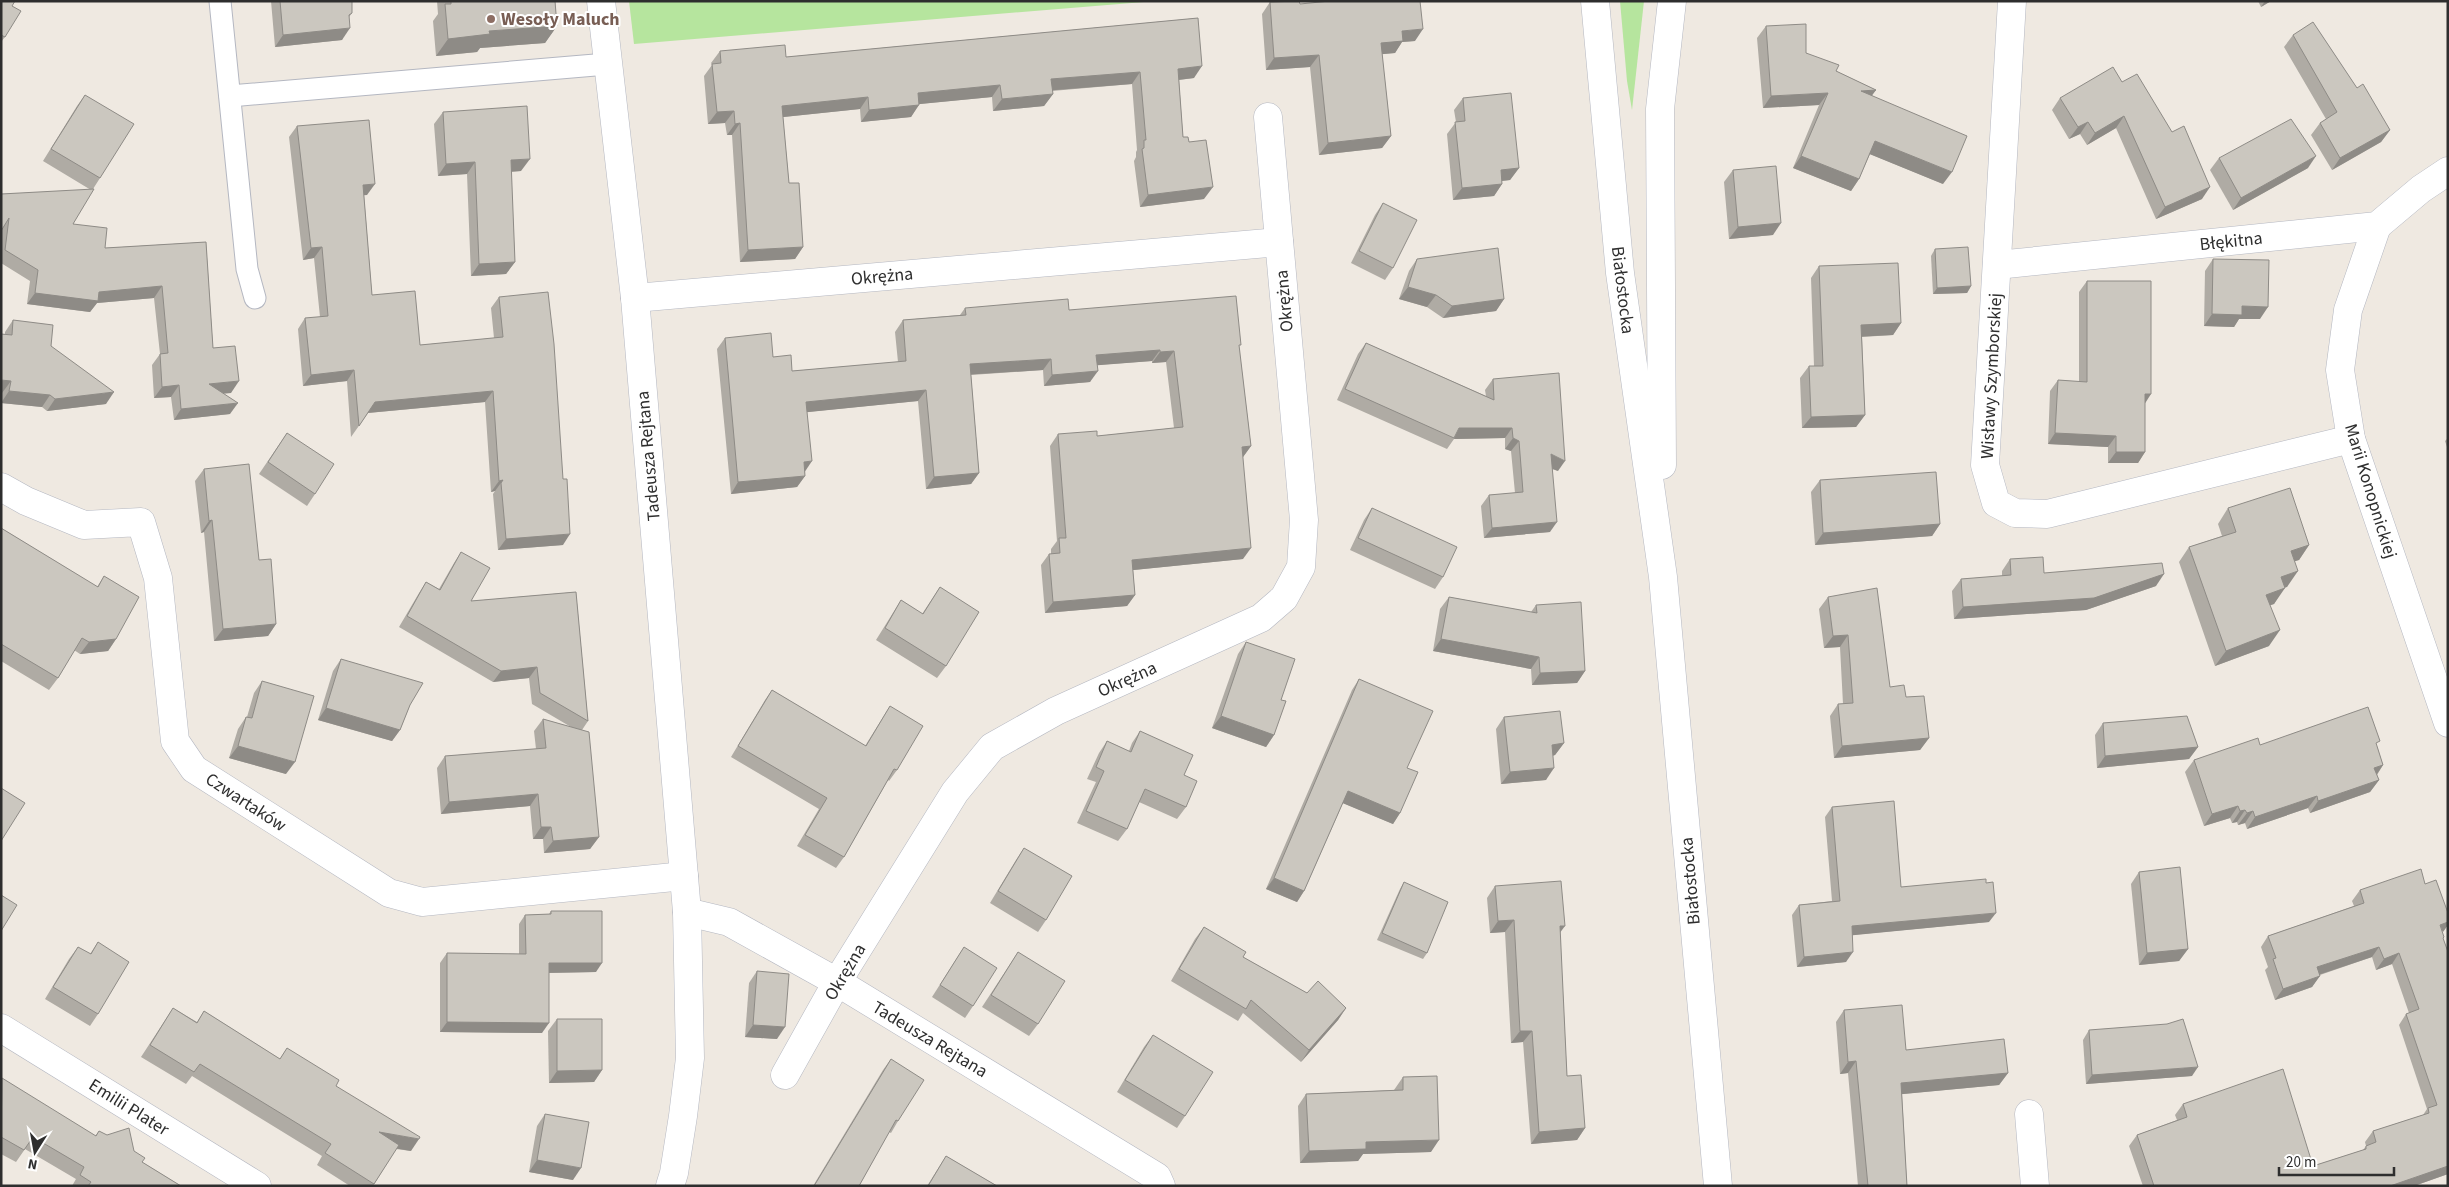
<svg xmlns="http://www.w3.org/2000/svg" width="2449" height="1187" viewBox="0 0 2449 1187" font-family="'Source Sans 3',sans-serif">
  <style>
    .green { fill: #b6e59e }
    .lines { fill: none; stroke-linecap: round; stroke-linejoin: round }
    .service-casing { stroke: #b4b7c1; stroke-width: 23 }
    .minor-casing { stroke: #b4b7c1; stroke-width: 29 }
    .secondary-casing { stroke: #b4b7c1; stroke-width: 29 }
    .service { stroke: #fff; stroke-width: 21 }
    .minor { stroke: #fff; stroke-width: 28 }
    .secondary { stroke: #fff; stroke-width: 28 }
    .wall { fill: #afaba4 }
    .shaded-wall { fill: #8e8b86 }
    .building { fill: #cbc7bf; stroke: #8e8b86 }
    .education-dot { fill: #8d6e63; stroke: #fff; stroke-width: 2 }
    .labels { text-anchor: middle; stroke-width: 4; stroke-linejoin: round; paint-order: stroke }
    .education-label { font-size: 18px; font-weight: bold; fill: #785e54; stroke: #fff; text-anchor: start }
    .street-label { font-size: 18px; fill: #2e2e2e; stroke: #fff }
  </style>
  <rect width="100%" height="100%" fill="#efe9e1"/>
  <g class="green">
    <path d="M629,1H1156L634,44Z"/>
    <path d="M1620,1H1644L1632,110L1627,81Z"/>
  </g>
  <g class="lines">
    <g class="service-casing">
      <g id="service">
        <path d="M220,1L247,269L255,298"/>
        <path d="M230,96L607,64"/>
      </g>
    </g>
    <g class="minor-casing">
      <g id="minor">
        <path d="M601,1L635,298L687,912L690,1058L683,1116L674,1173L670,1186"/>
        <path d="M2012,1L1985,465L1996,503L2015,513L2047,514L2351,439"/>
        <path d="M2377,226L2348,310L2340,370L2351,439L2448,723"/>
        <path d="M1997,265L2377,226L2421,189L2448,171"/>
        <path d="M635,298L1279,242"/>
        <path d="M1,487L26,501L84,525L141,522L158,578L175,741L194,769L389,893L422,902L684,876"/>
        <path d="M687,912L729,922L837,982L1157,1177L1161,1186"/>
        <path d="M1,1028L257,1186"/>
        <path d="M785,1075L837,982L955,792L992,747L1056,711L1261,618L1284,598L1301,567L1304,520L1268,117"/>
        <path d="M2029,1114L2035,1186"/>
      </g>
    </g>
    <g class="secondary-casing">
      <g id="secondary">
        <path d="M1595,1L1620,273L1663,577L1718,1186"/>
        <path d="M1662,465L1660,109L1672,1"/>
      </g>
    </g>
    <use href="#service" class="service"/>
    <use href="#minor" class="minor"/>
    <use href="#secondary" class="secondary"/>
  </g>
  <g class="wall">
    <path d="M1,1L12,6L5,37L1,42Z"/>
    <path d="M271,1H352V13L349,17L342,40L275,47Z"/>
    <path d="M437,1H555L557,26L545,43L480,48L477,52L436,56L433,21L438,14Z"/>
    <path d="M2258,1H2271L2261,7Z"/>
    <path d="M1270,2L1300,4L1415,41L1402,42L1395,53L1382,54L1391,136L1382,148L1319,155L1310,67L1266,70L1262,14Z"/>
    <path d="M1198,18L1194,78L1179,80L1183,137L1189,142L1204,199L1140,207L1134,161L1136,157V152L1137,150L1132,84L1052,91L1053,94L1044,106L993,111L992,97L919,104L911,117L861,122L860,109L783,117L789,183L803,247L795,259L740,262L732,135H727L725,123L708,124L704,76L712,65L711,63L720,51L786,57Z"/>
    <path d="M1766,26L1806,53L1836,71L1876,90L1872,95L1943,184L1870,154L1859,179L1851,191L1793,168L1819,105L1763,108L1757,38Z"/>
    <path d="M2293,35L2390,130L2381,142L2332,170L2311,135L2320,123L2326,119L2284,47Z"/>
    <path d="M2122,82L2202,199L2156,219L2116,128L2087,145L2080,134L2069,139L2052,110L2060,98Z"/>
    <path d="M85,95L100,178L93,189L73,224L105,248L206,242L213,348L231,393H223L230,414L174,420L171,397L154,398L152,365L160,354L154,298L97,303L90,312L27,304L30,281L1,263V194L91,190L43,161L77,106Z"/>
    <path d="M1463,98L1519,168L1510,180L1502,181V184L1494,196L1453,200L1447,134L1456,122L1454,110Z"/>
    <path d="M443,112L521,171L511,172L515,262L506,274L471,276L467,174L438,176L434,124Z"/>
    <path d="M297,126L367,195H364L372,295L420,345L494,338L491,308L499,297L563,545L498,550L493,494L495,491L491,492L485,402L368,413L351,437L347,381L303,386L298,329L305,318L320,317L314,258L303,260L289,137Z"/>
    <path d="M2219,158L2308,168L2233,210L2210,170Z"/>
    <path d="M1733,170L1773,235L1729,239L1724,182Z"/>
    <path d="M1383,203L1393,268L1385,280L1351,263L1375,215Z"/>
    <path d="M1935,249L1971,286L1967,293L1933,294L1931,256Z"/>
    <path d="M1417,259L1504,299L1496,311L1443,318L1427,307L1399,299L1409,271Z"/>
    <path d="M2213,259L2260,319H2239L2234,327L2204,326L2205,271Z"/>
    <path d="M1819,266L1901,323L1893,335L1862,337L1865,415L1856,427L1802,428L1800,378L1809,366H1814L1811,278Z"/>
    <path d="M2087,281L2145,452L2138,463H2108V447L2048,444L2050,391L2058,380L2079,382V292Z"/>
    <path d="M965,308L1069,310L1239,347L1251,446L1243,457V559L1133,570L1135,595L1127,606L1045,613L1041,565L1049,554H1051V549L1057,541L1050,446L1058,434L1097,436L1174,428L1166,362L1152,363V361L1097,365L1090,382L1044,386L1043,370L971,375L979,473L971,484L926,489L918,401L807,412L805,471V476L797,487L731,494L717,349L725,338L773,357L792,371L898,362L895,332L903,320L960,315Z"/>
    <path d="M13,320L51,346L106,404L47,411L42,407L1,403L2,393H1V334H5V332Z"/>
    <path d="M1366,343L1486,396L1485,390L1493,379L1558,471L1552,469L1550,532L1484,538L1481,506L1489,495L1515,493L1511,451L1505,449V438L1454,439L1447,449L1337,400L1358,354Z"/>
    <path d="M287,433L315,494L307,506L259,474Z"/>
    <path d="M2448,438V450L2445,441Z"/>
    <path d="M204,469L276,624L268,636L214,641L204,532L201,533L195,481Z"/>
    <path d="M1820,480L1940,524L1932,536L1815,545L1811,492Z"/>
    <path d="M1372,508L1443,577L1435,589L1350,550L1364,520Z"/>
    <path d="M2228,508L2309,545L2299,560L2294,561L2287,587H2284L2274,604L2270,605L2269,646L2215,666L2179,562L2189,547L2222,536L2218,524Z"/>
    <path d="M1,528L97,587L104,576L116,639L108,651L80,654L74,650L58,678L49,690L1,661Z"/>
    <path d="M461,552L471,601L576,592L588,721L582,730L599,837L590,849L544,853L543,839H533L530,806L441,814L437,768L445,756L536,749L534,731L543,719L571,727L532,704L529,678L493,682L399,627L419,593L426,582L439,589L454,563Z"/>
    <path d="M2010,559L2044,573L2156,586L2086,610L1954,619L1952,591L1961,579L2002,576V571Z"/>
    <path d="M940,587L946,666L937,678L876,640L901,600L922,614Z"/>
    <path d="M1449,597L1531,612L1536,605L1585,671L1577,683L1532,685L1531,669L1433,651L1440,609Z"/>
    <path d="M1828,597L1890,687L1906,697L1929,738L1920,750L1834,758L1830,716L1838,704H1843L1840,647L1824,648L1819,609Z"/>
    <path d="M1246,642L1281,700L1274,735L1266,747L1212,728L1238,654Z"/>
    <path d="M341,659L410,705L400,730L392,741L318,720L333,671Z"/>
    <path d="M1359,679L1407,768L1400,813L1393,824L1343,803L1304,891L1297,902L1266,889L1352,690Z"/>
    <path d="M262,681L286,774L229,758L238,729L246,717H247L254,693Z"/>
    <path d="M772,690L865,746L890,706L897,770L889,781L888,780L844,857L836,868L797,846L819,809L731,757L765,700Z"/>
    <path d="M1504,717L1564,743L1555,755L1553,756L1546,780L1501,784L1496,729Z"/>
    <path d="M2103,723L2198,747L2189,759L2097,768L2095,735Z"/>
    <path d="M1140,731L1184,775L1186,807L1177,819L1139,802L1127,829L1118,841L1077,823L1096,782L1087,779L1099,753L1107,741L1129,751L1132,743Z"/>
    <path d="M2260,745L2377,746L2383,765L2377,775L2379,780L2370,792L2310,813L2308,808L2247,829L2245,823L2238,825L2237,822L2232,823L2230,818L2204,826L2185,772L2194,760Z"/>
    <path d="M1832,807L1901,887L1989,922L1852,935L1846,962L1797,967L1792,915L1799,905L1832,901L1825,817Z"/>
    <path d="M1024,848L1046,920L1038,932L990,903L1016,860Z"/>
    <path d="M2139,872L2188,949L2179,961L2139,965L2131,884Z"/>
    <path d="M1404,882L1427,953L1423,959L1377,940L1400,889Z"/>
    <path d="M2425,884L2448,913V925L2442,932L2443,939L2448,952V1174L2414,1186H2143L2129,1146L2137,1135L2177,1120L2175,1115L2183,1104L2313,1166L2363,1150L2366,1146L2365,1142L2373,1131L2423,1115L2427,1109L2399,1025L2406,1014L2409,1013L2392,964L2376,970L2372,957L2320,975L2312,987L2275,1000L2265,970L2268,967L2261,947L2268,936L2354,906L2352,901L2360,890Z"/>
    <path d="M1495,886L1560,933L1567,1076L1585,1128L1577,1140L1531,1144L1523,1042L1511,1043L1505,932L1490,933L1487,898Z"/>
    <path d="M551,911L596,972L549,973L542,1033L440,1032V963L447,953L519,954V924L525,915L549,914Z"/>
    <path d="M1204,927L1243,957L1307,993L1346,1008L1338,1020L1301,1062L1243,1013L1238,1021L1171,981L1195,939Z"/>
    <path d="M98,942V1014L90,1026L45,999L69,959L78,947L90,954Z"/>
    <path d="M964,947L973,1006L965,1018L932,997Z"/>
    <path d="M1018,952L1038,1024L1029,1036L982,1007Z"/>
    <path d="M757,971L777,1039L745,1037L749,983Z"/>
    <path d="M173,1008L197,1022L204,1011L280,1059L287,1048L336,1086L411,1151L396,1149L373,1186H350L317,1165L322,1156L192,1076L186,1084L141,1057Z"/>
    <path d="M1844,1010L1906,1050L2008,1073L1999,1085L1902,1094L1907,1186H1858L1848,1073L1840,1074L1836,1022Z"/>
    <path d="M557,1019L602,1070L594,1082L549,1083L548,1031Z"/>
    <path d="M2089,1030L2192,1076L2086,1084L2083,1040Z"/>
    <path d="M1153,1035L1185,1116L1177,1128L1117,1092L1144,1047Z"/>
    <path d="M891,1059L898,1121L891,1133L889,1132L859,1186H813L883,1070Z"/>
    <path d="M1403,1077L1431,1152L1363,1154L1358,1161L1300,1163L1298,1106L1306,1094L1394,1090Z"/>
    <path d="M1,1079L95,1136L99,1131L134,1151L142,1162L181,1186H72L76,1179L25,1149L16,1162L1,1154Z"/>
    <path d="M545,1114L573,1180L529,1172L537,1126Z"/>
    <path d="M946,1156L997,1186H927Z"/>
  </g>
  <g class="shaded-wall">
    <path d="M2265,1H2271L2261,7Z"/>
    <path d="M557,26L545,43L480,48L477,52L436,56L448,39L489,31Z"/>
    <path d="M350,28L342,40L275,47L283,35Z"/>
    <path d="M1423,29L1415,41L1402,42L1395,53L1373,55L1381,43L1402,31Z"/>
    <path d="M1319,55L1310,67L1266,70L1274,58Z"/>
    <path d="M1202,66L1194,78L1169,81L1178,69Z"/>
    <path d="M1140,72L1132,84L1043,91L1051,79Z"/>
    <path d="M1000,85L992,97L910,105L918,93Z"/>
    <path d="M1876,90L1867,102L1861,91Z"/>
    <path d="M1828,93L1819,105L1763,108L1771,96Z"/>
    <path d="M1053,94L1044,106L993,111L1002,99Z"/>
    <path d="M868,97L860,109L774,118L782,106Z"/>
    <path d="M919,105L911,117L861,122L869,110Z"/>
    <path d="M734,111L725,123L708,124L717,112Z"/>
    <path d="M2124,116L2116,128L2087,145L2095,133Z"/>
    <path d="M2088,122L2080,134L2069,139L2078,127Z"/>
    <path d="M740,123L732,135H727L735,124Z"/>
    <path d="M2390,130L2381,142L2332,170L2340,158Z"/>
    <path d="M1391,136L1382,148L1319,155L1328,143Z"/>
    <path d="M1875,141L1952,172L1943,184L1867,153Z"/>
    <path d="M1801,156L1859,179L1851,191L1793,168Z"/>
    <path d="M2316,156L2308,168L2233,210L2241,198Z"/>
    <path d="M530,159L521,171L502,172L511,160Z"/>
    <path d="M475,162L467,174L438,176L446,164Z"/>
    <path d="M1519,168L1510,180L1492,182L1501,170Z"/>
    <path d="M375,184L367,195L355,196L363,185Z"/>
    <path d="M1502,184L1494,196L1453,200L1462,188Z"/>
    <path d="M1213,187L1204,199L1140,207L1148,195Z"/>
    <path d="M2210,187L2202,199L2156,219L2165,207Z"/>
    <path d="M1781,223L1773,235L1729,239L1738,227Z"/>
    <path d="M322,247L314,258L303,260L311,248Z"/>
    <path d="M803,247L795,259L740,262L748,250Z"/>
    <path d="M515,262L506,274L471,276L479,264Z"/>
    <path d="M162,286L154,298L97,303L90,312L27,304L35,293L99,292Z"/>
    <path d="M1971,286L1967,293L1933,294L1937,288Z"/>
    <path d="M1408,287L1436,295L1427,307L1399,299Z"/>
    <path d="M1504,299L1496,311L1443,318L1452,306Z"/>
    <path d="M2242,306L2268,307L2260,319H2239L2234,327L2204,326L2212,314Z"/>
    <path d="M1901,323L1893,335L1853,337L1861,325Z"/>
    <path d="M1160,350L1152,361L1088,366L1096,355Z"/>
    <path d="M1174,351L1166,362L1152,363L1160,352Z"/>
    <path d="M1051,359L1043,370L962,375L970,364Z"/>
    <path d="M354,370L347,381L303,386L311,375Z"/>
    <path d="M1098,371L1090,382L1044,386L1052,375Z"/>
    <path d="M1,380L11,381L2,393H1Z"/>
    <path d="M239,381L231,393L201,396L209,384Z"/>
    <path d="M179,385L171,397L154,398L162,387Z"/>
    <path d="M926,390L918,401L799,413L806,402Z"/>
    <path d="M9,391L50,395L42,407L1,403Z"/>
    <path d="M493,391L485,402L367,413L375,402Z"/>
    <path d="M114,392L106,404L47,411L55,399Z"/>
    <path d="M2145,394H2151L2144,405Z"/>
    <path d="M238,403L230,414L174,420L181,409Z"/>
    <path d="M1865,415L1856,427L1802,428L1811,417Z"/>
    <path d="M1459,428H1512L1505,438L1454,439Z"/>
    <path d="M2055,433L2116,436L2108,447L2048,444Z"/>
    <path d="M1513,438L1519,441L1511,451L1505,449Z"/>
    <path d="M1251,446L1243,457L1242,447Z"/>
    <path d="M2116,452H2145L2138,463H2108Z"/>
    <path d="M1551,454L1565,461L1558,471L1543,465Z"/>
    <path d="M812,461L804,473V462Z"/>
    <path d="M979,473L971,484L926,489L934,477Z"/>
    <path d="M805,476L797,487L731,494L738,482Z"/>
    <path d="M503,480L495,491L491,492L499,481Z"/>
    <path d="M212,520L204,532L201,533L209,521Z"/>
    <path d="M1557,522L1550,532L1484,538L1492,528Z"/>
    <path d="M1940,524L1932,536L1815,545L1823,533Z"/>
    <path d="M570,534L563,545L498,550L506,539Z"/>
    <path d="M2309,545L2299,560L2280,566L2291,551Z"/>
    <path d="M1251,548L1243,559L1124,571L1132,560Z"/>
    <path d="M2298,571L2287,587L2270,592L2281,577Z"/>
    <path d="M2164,574L2156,586L2086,610L1954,619L1963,607Z"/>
    <path d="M2285,588L2274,604L2256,610L2266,595Z"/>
    <path d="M1135,595L1127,606L1045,613L1053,602Z"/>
    <path d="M276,624L268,636L214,641L223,629Z"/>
    <path d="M2280,630L2269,646L2215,666L2226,651Z"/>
    <path d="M1848,635L1840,647L1824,648L1833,636Z"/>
    <path d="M116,639L108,651L80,654L89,642Z"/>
    <path d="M1441,639L1539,657L1531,669L1433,651Z"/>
    <path d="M537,667L529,678L493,682L501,671Z"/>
    <path d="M1585,671L1577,683L1532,685L1540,673Z"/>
    <path d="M326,708L400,730L392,741L318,720Z"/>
    <path d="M1221,716L1274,735L1266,747L1212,728Z"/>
    <path d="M1929,738L1920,750L1834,758L1842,746Z"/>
    <path d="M1564,743L1555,755L1543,757L1552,745Z"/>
    <path d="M238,746L295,762L286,774L229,758Z"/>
    <path d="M2198,747L2189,759L2097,768L2105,756Z"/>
    <path d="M2383,765L2375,777L2374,768Z"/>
    <path d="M1554,768L1546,780L1501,784L1510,772Z"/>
    <path d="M2379,780L2370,792L2310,813L2318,801Z"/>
    <path d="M1348,791L1400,813L1393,824L1340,802Z"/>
    <path d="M538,794L530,806L441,814L449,802Z"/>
    <path d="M2317,796L2308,808L2247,829L2255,817Z"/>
    <path d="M2238,806L2230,818L2204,826L2212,814Z"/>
    <path d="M2245,810L2237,822L2232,823L2240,811Z"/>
    <path d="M2253,811L2245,823L2238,825L2247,813Z"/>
    <path d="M541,827H551L543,839H533Z"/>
    <path d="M599,837L590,849L544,853L553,841Z"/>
    <path d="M1274,878L1304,891L1297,902L1266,889Z"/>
    <path d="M1996,913L1989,922L1845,936L1852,926Z"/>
    <path d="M1514,920L1505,932L1490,933L1498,921Z"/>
    <path d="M2448,922V925L2443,932L2440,925Z"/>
    <path d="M1560,926H1565L1556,938Z"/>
    <path d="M2379,947L2372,957L2309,978L2317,967Z"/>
    <path d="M2188,949L2179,961L2139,965L2147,953Z"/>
    <path d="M1853,952L1846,962L1797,967L1804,957Z"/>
    <path d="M2399,953L2392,964L2376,970L2384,959Z"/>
    <path d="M549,963H602L596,972L542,973Z"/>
    <path d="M2320,976L2312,987L2275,1000L2283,989Z"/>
    <path d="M1346,1008L1338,1020L1301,1062L1309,1050Z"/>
    <path d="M447,1022L549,1023L542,1033L440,1032Z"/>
    <path d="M753,1025L785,1027L777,1039L745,1037Z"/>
    <path d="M1520,1031H1532L1523,1042L1511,1043Z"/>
    <path d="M1856,1061L1848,1073L1840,1074L1848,1062Z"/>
    <path d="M2198,1067L2192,1076L2086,1084L2092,1075Z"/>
    <path d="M602,1070L594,1082L549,1083L557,1071Z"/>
    <path d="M2008,1073L1999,1085L1893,1095L1901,1083Z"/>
    <path d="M1585,1128L1577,1140L1531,1144L1539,1132Z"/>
    <path d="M379,1132L419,1139L411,1151L370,1144Z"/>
    <path d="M1439,1140L1431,1152L1363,1154L1358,1161L1300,1163L1309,1151L1366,1142Z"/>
    <path d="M537,1160L581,1168L573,1180L529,1172Z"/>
    <path d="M2448,1166V1174L2414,1186H2390Z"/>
  </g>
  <g class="building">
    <path d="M1,1H15L12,6L21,11L5,37L1,35Z"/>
    <path d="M280,1H352V13L349,15L350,28L283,35Z"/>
    <path d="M451,1H555L557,26L489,31L490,34L448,39L445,4H451Z"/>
    <path d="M1299,1L1300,4L1330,1H1420L1423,29L1402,31L1403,41L1381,43L1391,136L1328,143L1319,55L1274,58L1270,2Z"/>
    <path d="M1198,18L1202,66L1178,69L1183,137H1188L1189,142L1206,140L1213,187L1148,195L1142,149L1144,148V140H1146L1140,72L1051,79L1053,94L1002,99L1000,85L918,93L919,105L869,110L868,97L782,106L789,183H799L803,247L748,250L740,123L735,124L734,111L717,112L712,64L721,63L720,51L785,45L786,57Z"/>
    <path d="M2313,22L2357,88L2363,84L2390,130L2340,158L2320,123L2337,112L2293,35Z"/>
    <path d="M1806,24V53L1839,65L1836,71L1876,90L1861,91L1967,136L1952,172L1875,141L1859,179L1801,156L1828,93L1771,96L1766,26Z"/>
    <path d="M2113,67L2122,82L2137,74L2172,132L2184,126L2210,187L2165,207L2124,116L2095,133L2088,122L2078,127L2060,98Z"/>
    <path d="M1511,93L1519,168L1501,170L1502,184L1462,188L1455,122L1465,121L1463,98Z"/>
    <path d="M85,95L134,124L100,178L51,149Z"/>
    <path d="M527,106L530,159L511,160L515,262L479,264L475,162L446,164L443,112Z"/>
    <path d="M2291,119L2316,156L2241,198L2219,158Z"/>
    <path d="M369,120L375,184L363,185L372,295L415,291L420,345L503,337L499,297L548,292L554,344L563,479H567L570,534L506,539L501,483L503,480L499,481L493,391L375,402L359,426L354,370L311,375L305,318L328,316L322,247L311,248L297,126Z"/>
    <path d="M1776,166L1781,223L1738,227L1733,170Z"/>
    <path d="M94,189L73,224L107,228L105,248L206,242L213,348L235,346L239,381L209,384L238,403L181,409L179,385L162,387L160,354L168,353L162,286L99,292L98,301L35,293L38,270L5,250L9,218L1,231V194Z"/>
    <path d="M1383,203L1417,220L1393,268L1359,251Z"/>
    <path d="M1968,247L1971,286L1937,288L1935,249Z"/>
    <path d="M1498,248L1504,299L1452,306L1436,295L1408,287L1417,259Z"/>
    <path d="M2213,259L2269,260L2268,307L2242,306V315L2212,314Z"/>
    <path d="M1898,263L1901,323L1861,325L1865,415L1811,417L1809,366H1823L1819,266Z"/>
    <path d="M2087,281H2151V394H2145V452H2116V436L2055,433L2058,380L2087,382Z"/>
    <path d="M1236,296L1241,345H1239L1251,446L1242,447L1251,548L1132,560L1135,595L1053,602L1049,554L1060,553L1059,538H1066L1058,434L1097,431V436L1183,427L1174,351L1160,352V350L1096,355L1098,371L1052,375L1051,359L970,364L979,473L934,477L926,390L806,402L812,461L804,462L805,476L738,482L725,338L771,333L773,357L791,355L792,371L906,361L903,320L966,315L965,308L1068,299L1069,310Z"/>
    <path d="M13,320L53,325L51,346L114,392L55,399L50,395L9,391L11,381L1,380V334L12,335Z"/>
    <path d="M1366,343L1494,400L1493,379L1559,373L1565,461L1551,454L1557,522L1492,528L1489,495L1523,492L1519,441L1513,438L1512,428H1459L1454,438L1345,389Z"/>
    <path d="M287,433L334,464L315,494L268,462Z"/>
    <path d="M249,464L259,560L271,559L276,624L223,629L212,520L209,521L204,469Z"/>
    <path d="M1936,472L1940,524L1823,533L1820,480Z"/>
    <path d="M2290,488L2309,545L2291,551L2298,571L2281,577L2285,588L2266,595L2280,630L2226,651L2189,547L2236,532L2228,508Z"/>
    <path d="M1372,508L1457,547L1443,577L1358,538Z"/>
    <path d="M1,528L98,587L104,576L139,597L116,639L89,642L82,638L58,678L1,644Z"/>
    <path d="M461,552L490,568L471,601L576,592L588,721L540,693L537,667L501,671L407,616L426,582L440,590Z"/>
    <path d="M2043,557L2044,573L2162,563L2164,574L2094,598L1963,607L1961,579L2011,575L2010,559Z"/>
    <path d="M940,587L979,612L946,666L885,628L901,600L923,614Z"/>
    <path d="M1877,588L1890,687L1904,685L1906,697L1924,696L1929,738L1842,746L1838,704L1853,703L1848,635L1833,636L1828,597Z"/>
    <path d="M1449,597L1537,613L1536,605L1581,602L1585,671L1540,673L1539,657L1441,639Z"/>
    <path d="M1246,642L1295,659L1281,700L1286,701L1274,735L1221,716Z"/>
    <path d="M341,659L423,683L410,705L400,730L326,708Z"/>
    <path d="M1359,679L1433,711L1407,768L1418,772L1400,813L1348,791L1304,891L1274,878Z"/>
    <path d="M262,681L314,696L295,762L238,746L246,717L252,718Z"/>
    <path d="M772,690L866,746L890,706L923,726L897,770L894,769L844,857L805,835L827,798L738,746Z"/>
    <path d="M2368,707L2380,741L2376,743L2383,765L2374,768L2379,780L2318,801L2317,796L2255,817L2253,811L2247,813L2245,810L2240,811L2238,806L2212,814L2194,760L2258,738L2260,745Z"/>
    <path d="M1560,711L1564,743L1552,745L1554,768L1510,772L1504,717Z"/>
    <path d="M2187,716L2198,747L2105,756L2103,723Z"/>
    <path d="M543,719L589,732L599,837L553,841L551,827H541L538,794L449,802L445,756L546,748Z"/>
    <path d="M1140,731L1193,755L1184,775L1197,781L1186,807L1145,789L1127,829L1086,811L1104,771L1096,767L1107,741L1131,752Z"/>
    <path d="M1,788L25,803L1,841Z"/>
    <path d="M1894,801L1901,887L1986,879V883L1993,882L1996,913L1852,926L1853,952L1804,957L1799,905L1840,901L1832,807Z"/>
    <path d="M1024,848L1072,876L1046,920L998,891Z"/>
    <path d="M2180,867L2188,949L2147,953L2139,872Z"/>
    <path d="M2421,869L2425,884L2436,880L2448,913V922L2440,925L2444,937L2443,938L2448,952V1166L2390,1186H2154L2137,1135L2187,1117L2183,1104L2283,1069L2313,1166L2366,1149V1146L2376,1142L2373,1131L2429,1113L2428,1108L2437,1105L2406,1014L2419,1009L2399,953L2384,959L2379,947L2317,967L2320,976L2283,989L2273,959L2276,958L2268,936L2364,903L2360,890Z"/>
    <path d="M1561,881L1565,926H1560L1567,1076L1581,1075L1585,1128L1539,1132L1532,1031H1520L1514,920L1498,921L1495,886Z"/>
    <path d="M1404,882L1448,902L1427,953L1382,933Z"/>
    <path d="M1,895L17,905L1,931Z"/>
    <path d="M551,911H602V963H549V1023L447,1022V953L526,954L525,915L551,914Z"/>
    <path d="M1204,927L1246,952L1243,957L1307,993L1318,981L1346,1008L1309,1050L1251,1000L1246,1009L1179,969Z"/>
    <path d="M98,942L129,962L98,1014L53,987L78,947L91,954Z"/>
    <path d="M964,947L997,968L973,1006L940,985Z"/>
    <path d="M1018,952L1065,981L1038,1024L991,995Z"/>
    <path d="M757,971L789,974L785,1027L753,1025Z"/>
    <path d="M1902,1005L1906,1050L2004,1039L2008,1073L1901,1083L1907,1186H1868L1856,1061L1848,1062L1844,1010Z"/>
    <path d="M173,1008L197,1023L204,1011L280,1059L287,1048L339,1080L336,1086L420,1137L419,1139L379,1132L399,1145L374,1184L325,1153L331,1144L200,1064L194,1072L150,1045Z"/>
    <path d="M557,1019H602V1070L557,1071Z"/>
    <path d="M2183,1019L2198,1067L2092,1075L2089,1030L2167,1024Z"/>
    <path d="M1153,1035L1213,1072L1185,1116L1125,1080Z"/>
    <path d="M891,1059L924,1080L898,1121L896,1120L859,1186H814Z"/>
    <path d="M1437,1076L1439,1140L1366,1142V1149L1309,1151L1306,1094L1403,1090V1077Z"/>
    <path d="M2,1078L96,1136L99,1131L107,1135L129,1128L134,1151L145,1158L142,1162L181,1186H88L91,1182L80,1175L84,1167L33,1137L24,1150L1,1137Z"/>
    <path d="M545,1114L589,1122L581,1168L537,1160Z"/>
    <path d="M946,1156L997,1186H928Z"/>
  </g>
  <circle class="education-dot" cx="491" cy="19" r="5"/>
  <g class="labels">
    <g class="education-label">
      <text x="501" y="25">Wesoły Maluch</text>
    </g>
    <g class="street-label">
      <text transform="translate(2231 241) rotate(-6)" y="6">Błękitna</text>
      <text transform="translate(882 276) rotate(-5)" y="6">Okrężna</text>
      <text transform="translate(1623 290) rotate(83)" y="6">Białostocka</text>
      <text transform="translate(1284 301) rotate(-95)" y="6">Okrężna</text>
      <text transform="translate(1991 376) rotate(-87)" y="6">Wisławy Szymborskiej</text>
      <text transform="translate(648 456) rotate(-95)" y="6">Tadeusza Rejtana</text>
      <text transform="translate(2371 491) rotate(73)" y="6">Marii Konopnickiej</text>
      <text transform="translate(1127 679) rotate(-24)" y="6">Okrężna</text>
      <text transform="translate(246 802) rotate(33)" y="6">Czwartaków</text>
      <text transform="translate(1690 881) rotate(-95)" y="6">Białostocka</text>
      <text transform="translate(845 972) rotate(-59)" y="6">Okrężna</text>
      <text transform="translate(930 1039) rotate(31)" y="6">Tadeusza Rejtana</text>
      <text transform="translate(129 1107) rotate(32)" y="6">Emilii Plater</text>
    </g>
  </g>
  <rect width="2449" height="1187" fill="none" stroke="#2e2e2e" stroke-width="5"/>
  <g transform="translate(35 1152) rotate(191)" stroke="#ffffff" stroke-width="4" paint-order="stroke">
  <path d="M0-4L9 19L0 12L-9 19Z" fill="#2e2e2e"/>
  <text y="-8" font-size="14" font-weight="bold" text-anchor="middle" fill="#2e2e2e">N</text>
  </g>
  <path d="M2279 1167v8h115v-8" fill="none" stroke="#2e2e2e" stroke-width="2.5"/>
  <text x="2286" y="1167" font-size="15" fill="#2e2e2e" stroke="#ffffff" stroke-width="4" paint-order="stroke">20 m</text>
</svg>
